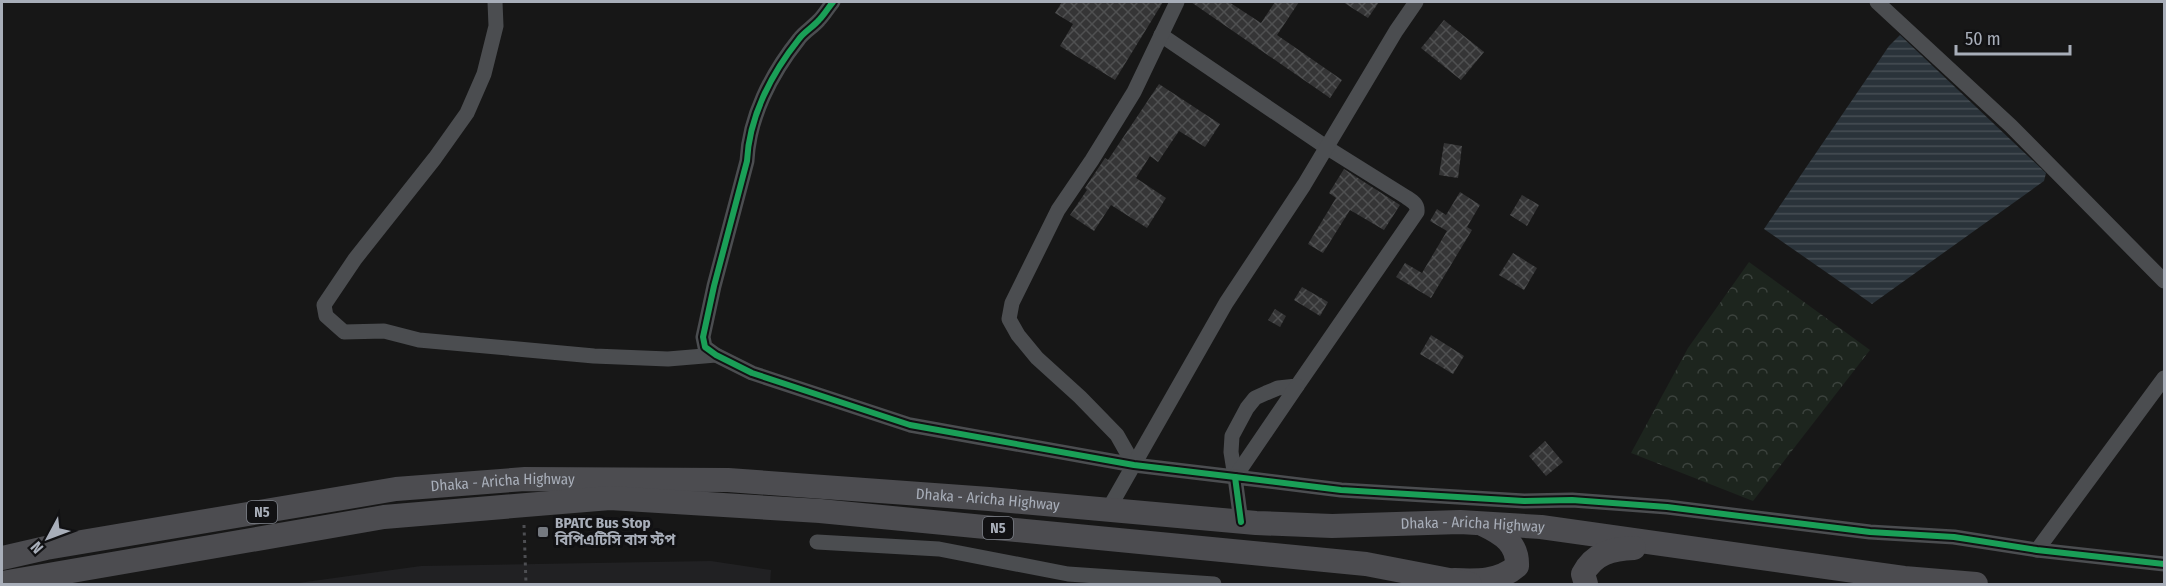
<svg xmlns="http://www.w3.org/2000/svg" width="2166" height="586" viewBox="0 0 2166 586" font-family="'Fira Sans Condensed','Noto Sans Bengali',sans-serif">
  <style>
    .built { fill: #212123 }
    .forest { fill: url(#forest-crowns) }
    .water { fill: url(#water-rules) }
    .building { fill: url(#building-cross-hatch) }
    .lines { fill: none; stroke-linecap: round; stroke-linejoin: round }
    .path { stroke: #4d4e52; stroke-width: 3; stroke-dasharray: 3 4.5; stroke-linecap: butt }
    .minor { stroke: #4b4d50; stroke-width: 15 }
    .trunk { stroke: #4c4c50; stroke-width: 24 }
    .cycleway-casing { stroke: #111113; stroke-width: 10 }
    .cycleway { stroke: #1a9f57; stroke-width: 6 }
    .poi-dot { fill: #757980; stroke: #111113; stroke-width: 2 }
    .labels { text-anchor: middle; stroke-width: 6; stroke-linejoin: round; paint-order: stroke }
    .shield { fill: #111113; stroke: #7b7f87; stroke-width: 1.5 }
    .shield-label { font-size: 14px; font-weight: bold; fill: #a8aeb9 }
    .street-label { font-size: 15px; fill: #a8aeb9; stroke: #111113 }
    .poi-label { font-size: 15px; font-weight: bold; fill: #a8aeb9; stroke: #111113; text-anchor: start }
  </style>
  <defs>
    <pattern id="forest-crowns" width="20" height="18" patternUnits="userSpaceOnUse" patternTransform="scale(1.5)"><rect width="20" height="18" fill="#1d251e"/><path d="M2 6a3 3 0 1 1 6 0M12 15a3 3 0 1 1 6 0" fill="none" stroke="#3b423d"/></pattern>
    <pattern id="water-rules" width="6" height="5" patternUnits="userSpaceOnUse" patternTransform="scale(1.5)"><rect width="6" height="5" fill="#2a333a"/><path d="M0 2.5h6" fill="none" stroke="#464e54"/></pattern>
    <pattern id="building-cross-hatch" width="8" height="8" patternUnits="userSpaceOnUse" patternTransform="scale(1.5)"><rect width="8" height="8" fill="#353536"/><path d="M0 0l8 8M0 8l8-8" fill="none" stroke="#4f5051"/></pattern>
  </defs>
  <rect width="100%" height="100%" fill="#171717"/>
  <path class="built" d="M711,561L771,570L770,584H291L421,566Z"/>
  <path class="forest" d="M1749,262L1870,350L1753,501L1631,453L1688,348Z"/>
  <path class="water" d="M1900,35L2046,173L2044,181L1872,304L1764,229L1889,46Z"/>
  <g class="building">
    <path d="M1062,2H1163L1115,80L1060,46L1073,24L1055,13Z"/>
    <path d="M1191,2H1229L1261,23L1275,2H1299L1277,35L1342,80L1330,98Z"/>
    <path d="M1343,2H1379L1368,18Z"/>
    <path d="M1444,20L1484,52L1461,80L1421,48Z"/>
    <path d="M1159,84L1220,124L1205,147L1179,131L1158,162L1150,156L1136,178L1166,198L1147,228L1111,205L1094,231L1070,215L1087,190L1085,188L1105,158L1108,160Z"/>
    <path d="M1444,143L1462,146L1458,178L1439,175Z"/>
    <path d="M1344,169L1400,205L1384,230L1350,210L1323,253L1308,244L1336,198L1329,193Z"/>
    <path d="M1460,192L1480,205L1467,227L1472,230L1431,298L1396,277L1405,263L1422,273L1447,231L1430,221L1437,209L1446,215Z"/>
    <path d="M1522,195L1539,205L1527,226L1510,215Z"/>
    <path d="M1513,253L1537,268L1524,290L1499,275Z"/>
    <path d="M1302,287L1328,302L1320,316L1294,300Z"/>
    <path d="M1275,309L1286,316L1280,327L1268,320Z"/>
    <path d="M1431,335L1464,356L1453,374L1420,354Z"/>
    <path d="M1545,441L1563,462L1546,476L1529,456Z"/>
  </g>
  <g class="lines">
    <path class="path" d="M524,525L526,584"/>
    <g class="minor">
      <path d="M495,2L496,26L484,74L467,113L435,158L355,259L324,305L326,316L344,332L384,331L419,340L594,356L668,359L716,355"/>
      <path d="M833,2C828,8 824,15 819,20C813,27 804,32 799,39C771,74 749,117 747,161L714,286L703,337L705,347L716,355L752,373L910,425L1134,465L1235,477"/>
      <path d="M1877,2L2011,126L2164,281"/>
      <path d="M1161,35L1326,147L1406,197C1412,201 1418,204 1417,212L1297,386L1278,388L1266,393L1255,398L1247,408L1232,436L1231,452L1235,477"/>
      <path d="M1134,465L1117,435L1080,397L1037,358L1018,335L1009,319L1012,303L1058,210L1092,160L1134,92L1177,2"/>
      <path d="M1235,477L1297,386"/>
      <path d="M1108,510L1226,303L1304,185L1396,31L1416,2"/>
      <path d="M1241,522L1235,477L1341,490L1524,501L1572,500L1667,507L1870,532L1954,537L2037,550L2164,564"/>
      <path d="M817,542L939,549L1068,574L1214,584"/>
      <path d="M2037,550L2164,378"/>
    </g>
    <g class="trunk">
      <path id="s1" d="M2,558L46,548L396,489L525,479L728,480L989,499L1256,523L1332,526L1460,522L1541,527L1904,578L1976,584"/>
      <path d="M1454,580C1477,581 1499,582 1517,566C1518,544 1503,534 1484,525"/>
      <path d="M2,583L384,517L610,498L820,511L1366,564L1470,584"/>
      <path d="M1586,584L1583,574C1594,553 1612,549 1634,548"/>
    </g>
    <g class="cycleway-casing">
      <g id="cycleway">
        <path d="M833,2C828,8 824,15 819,20C813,27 804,32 799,39C771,74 749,117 747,161L714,286L703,337L705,347L716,355L752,373L910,425L1134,465L1235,477"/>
        <path d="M1241,522L1235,477L1341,490L1524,501L1572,500L1667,507L1870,532L1954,537L2037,550L2164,564"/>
      </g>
    </g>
    <use href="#cycleway" class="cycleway"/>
  </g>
  <rect class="poi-dot" x="537" y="526" width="12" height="12" rx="3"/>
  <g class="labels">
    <g class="shield">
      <rect x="247" y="501" width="30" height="22" rx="4.5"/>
      <rect x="983" y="517" width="30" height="22" rx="4.5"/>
    </g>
    <g class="shield-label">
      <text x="262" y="517">N5</text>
      <text x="998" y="533">N5</text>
    </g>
    <g class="street-label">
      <text dy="5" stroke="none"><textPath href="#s1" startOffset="507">Dhaka - Aricha Highway</textPath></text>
      <text dy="5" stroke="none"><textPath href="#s1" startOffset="993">Dhaka - Aricha Highway</textPath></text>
      <text dy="5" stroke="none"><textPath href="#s1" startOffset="1479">Dhaka - Aricha Highway</textPath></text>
    </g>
    <g class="poi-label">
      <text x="555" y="528">BPATC Bus Stop<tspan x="555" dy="17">বিপিএটিসি বাস স্টপ</tspan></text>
    </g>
  </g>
  <rect width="2166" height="586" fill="none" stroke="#a8aeb9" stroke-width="6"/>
  <g transform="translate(48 538) rotate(229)" stroke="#111113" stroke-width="4.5" paint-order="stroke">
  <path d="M0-4.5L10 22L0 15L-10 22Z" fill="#a8aeb9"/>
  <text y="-9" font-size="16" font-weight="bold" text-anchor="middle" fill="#a8aeb9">N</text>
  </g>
  <path d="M1956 45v9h114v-9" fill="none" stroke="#a8aeb9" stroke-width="3"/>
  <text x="1965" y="45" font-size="18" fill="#a8aeb9" stroke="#111113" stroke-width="4.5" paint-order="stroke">50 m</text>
</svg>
